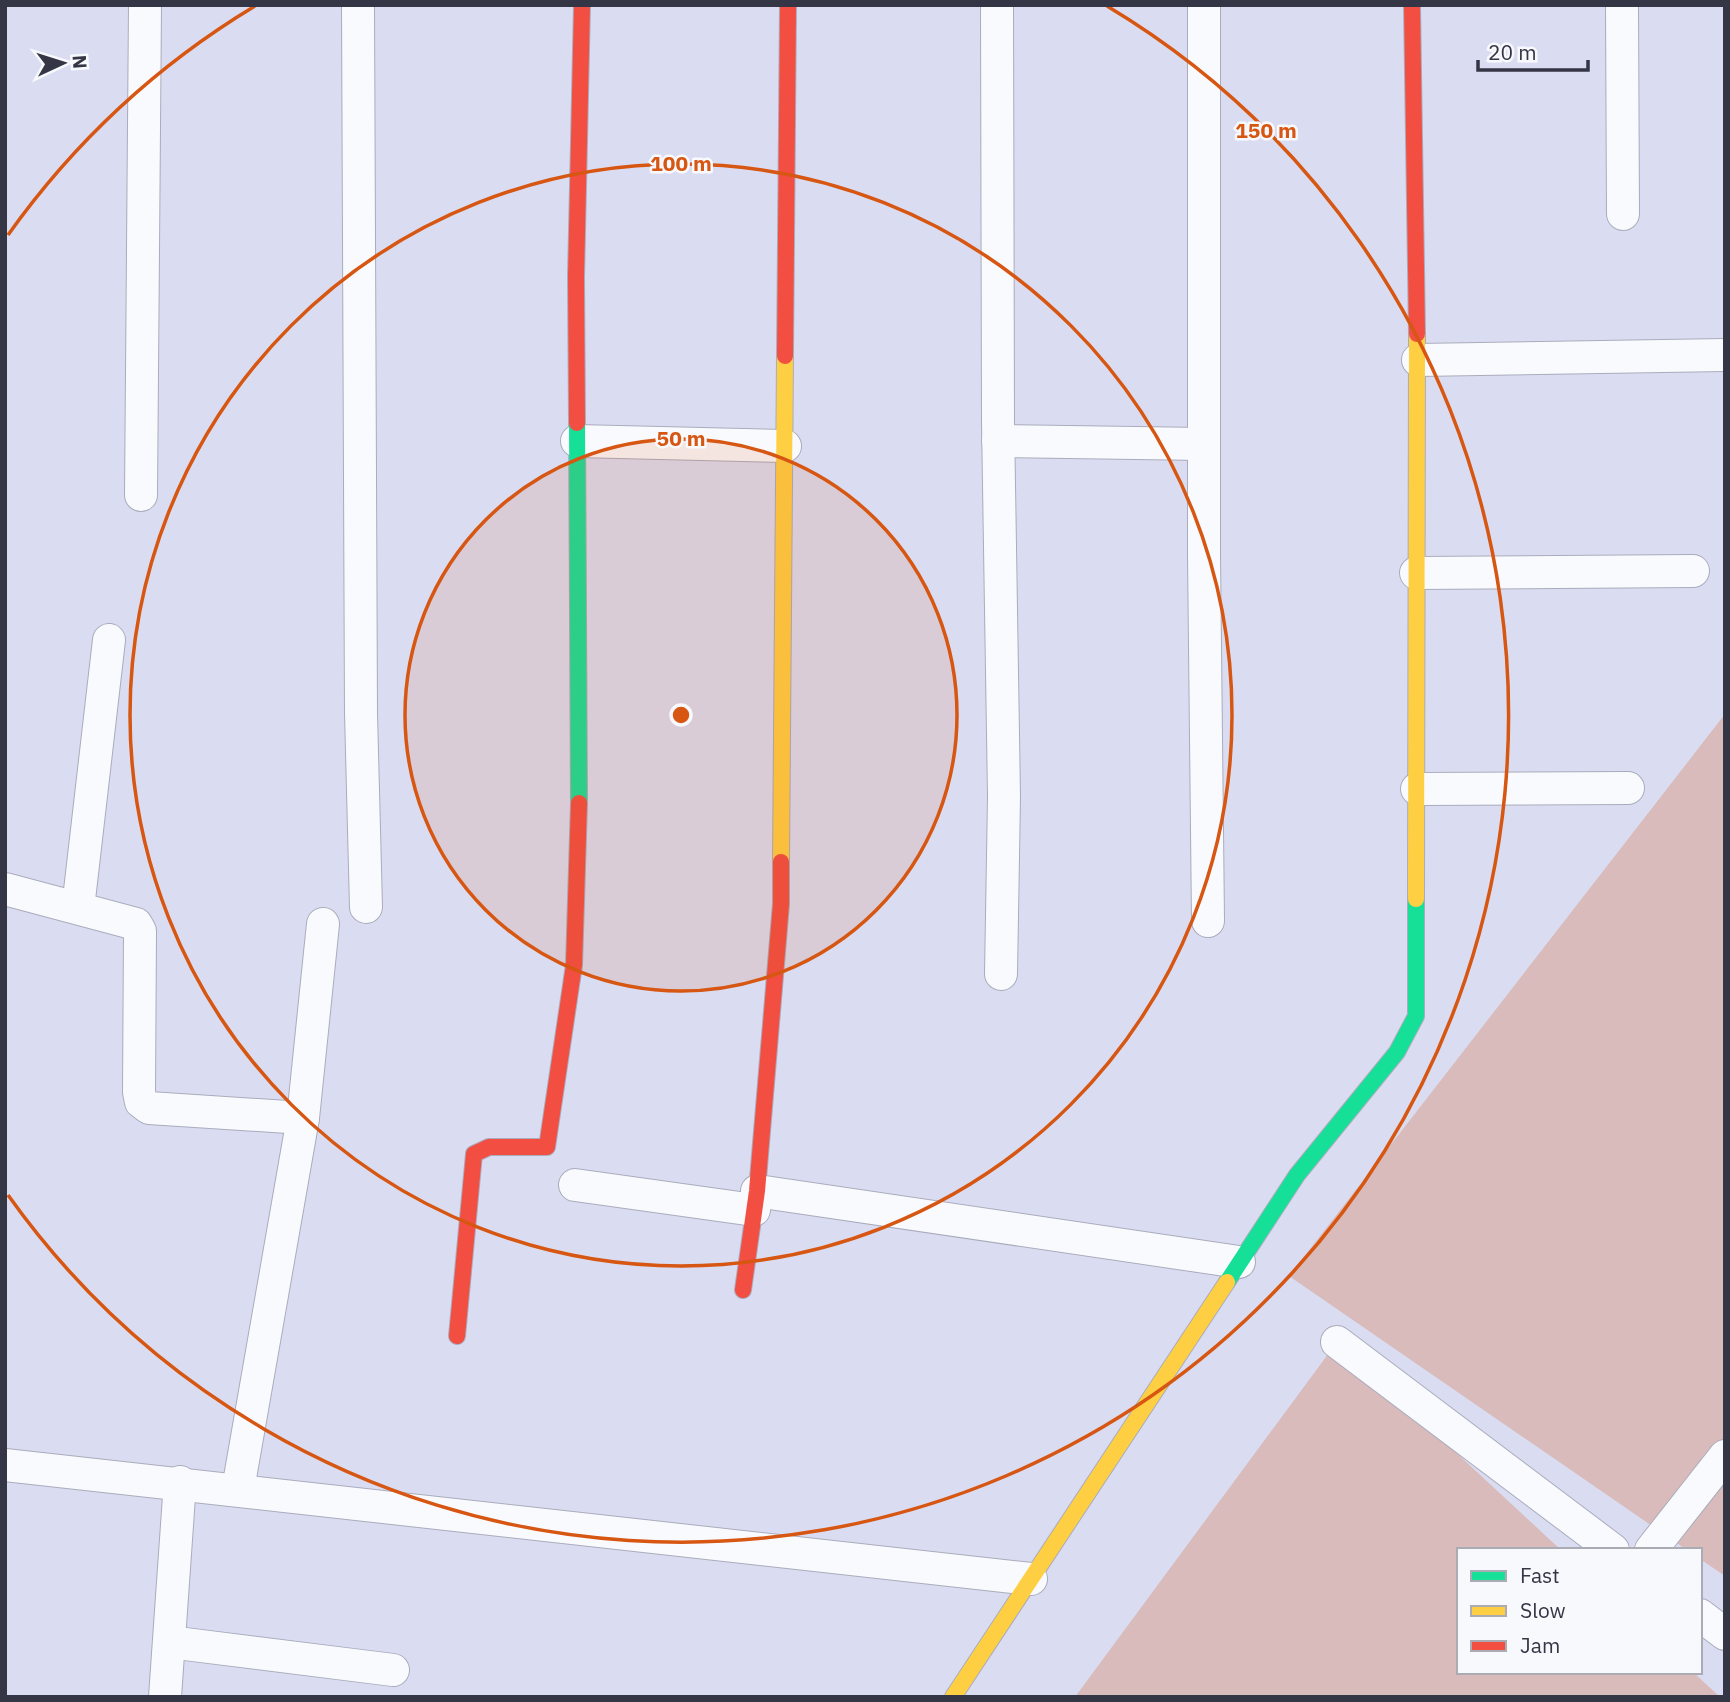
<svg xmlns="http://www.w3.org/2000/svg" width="1730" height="1702" viewBox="0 0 1730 1702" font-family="'IBM Plex Sans',sans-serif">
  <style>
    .green { fill: #d8bbba }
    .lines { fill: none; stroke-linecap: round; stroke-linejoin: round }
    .street-casing { stroke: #aaacbc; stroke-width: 34 }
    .fast-casing { stroke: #aaacbc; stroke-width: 18 }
    .slow-casing { stroke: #aaacbc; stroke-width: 18 }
    .jam-casing { stroke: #aaacbc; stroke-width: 18 }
    .street { stroke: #f9fafd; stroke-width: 32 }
    .fast { stroke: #16e098; stroke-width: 16 }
    .slow { stroke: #ffcf43; stroke-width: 16 }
    .jam { stroke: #f24e42; stroke-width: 16 }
    .ring { fill: none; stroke: #d65612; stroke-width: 3.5 }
    .centre { fill: #d65612; stroke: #f8f9fd; stroke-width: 3.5 }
    .ring-label { font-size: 21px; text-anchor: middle; font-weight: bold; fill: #d65612; stroke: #f8f9fd; stroke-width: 5; stroke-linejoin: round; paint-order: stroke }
  </style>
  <rect width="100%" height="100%" fill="#daddf2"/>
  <g class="green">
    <path d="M1725,714V1576L1700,1559V1550H1687L1289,1276Z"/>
    <path d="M1337,1342L1561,1550H1459V1672H1693L1720,1697H1075Z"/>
  </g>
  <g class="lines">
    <g class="street-casing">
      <g id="street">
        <path d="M358,5L361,713L366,907"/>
        <path d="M997,5L998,422L1004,797L1001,974"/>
        <path d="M1204,5V555L1208,921"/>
        <path d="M1622,5L1623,214"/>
        <path d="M1418,360L1725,355"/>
        <path d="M577,441L785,446"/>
        <path d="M998,441L1204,444"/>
        <path d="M141,495L145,5"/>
        <path d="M1416,573L1693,571"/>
        <path d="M1417,789L1628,788"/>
        <path d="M5,889L136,924L140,931L139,1092L141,1102L149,1108L303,1118"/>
        <path d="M78,908L109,640"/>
        <path d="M575,1185L754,1210"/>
        <path d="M757,1191L1239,1262"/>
        <path d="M1337,1342L1613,1550"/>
        <path d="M5,1465L1031,1579"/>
        <path d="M238,1489L303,1118L323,924"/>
        <path d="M1651,1550L1725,1456"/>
        <path d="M1700,1615L1725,1634"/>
        <path d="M169,1642L393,1670"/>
        <path d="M165,1697L180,1482"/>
      </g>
    </g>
    <g class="fast-casing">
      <g id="fast">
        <path d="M577,423L579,803"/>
        <path d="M1227,1282L1297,1175L1397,1052L1416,1016V899"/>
      </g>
    </g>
    <g class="slow-casing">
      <g id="slow">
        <path d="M781,862L785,356"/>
        <path d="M1416,899L1417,334"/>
        <path d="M953,1697L1227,1282"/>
      </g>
    </g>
    <g class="jam-casing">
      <g id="jam">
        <path d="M1412,5L1417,334"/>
        <path d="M785,356L788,5"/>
        <path d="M577,423L576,277L582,5"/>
        <path d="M743,1290L757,1191L781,904V862"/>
        <path d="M457,1336L474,1154L489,1147H547L574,965L579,803"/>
      </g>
    </g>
    <use href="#street" class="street"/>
    <use href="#fast" class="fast"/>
    <use href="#slow" class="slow"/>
    <use href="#jam" class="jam"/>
  </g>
  <circle cx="681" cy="715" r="276" fill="#d65612" fill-opacity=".12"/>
  <g class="ring">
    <circle cx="681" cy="715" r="276"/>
    <circle cx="681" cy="715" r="551"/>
    <path d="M8 235A827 827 0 0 1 255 6M1107 6A827 827 0 1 1 8 1195"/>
  </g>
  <circle cx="681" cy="715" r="10" class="centre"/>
  <g class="ring-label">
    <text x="1266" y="138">150 m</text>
    <text x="681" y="171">100 m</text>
    <text x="681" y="446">50 m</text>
  </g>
  <rect width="1730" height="1702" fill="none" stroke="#343645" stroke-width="14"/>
  <rect x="1457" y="1548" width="245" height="126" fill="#f8f9fd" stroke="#aaabb3" stroke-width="2"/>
  <rect x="1471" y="1571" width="35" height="10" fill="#16e098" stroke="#aaabb3" stroke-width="2"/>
  <text x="1520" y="1583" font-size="21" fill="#343645">Fast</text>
  <rect x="1471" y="1606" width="35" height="10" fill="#ffcf43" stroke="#aaabb3" stroke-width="2"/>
  <text x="1520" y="1618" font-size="21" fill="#343645">Slow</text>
  <rect x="1471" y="1641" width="35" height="10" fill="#f24e42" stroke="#aaabb3" stroke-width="2"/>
  <text x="1520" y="1653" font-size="21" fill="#343645">Jam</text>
  <g transform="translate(63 63) rotate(86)" stroke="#f8f9fd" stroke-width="5" paint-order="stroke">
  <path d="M0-5L12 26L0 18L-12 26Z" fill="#343645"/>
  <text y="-10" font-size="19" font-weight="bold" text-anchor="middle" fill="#343645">N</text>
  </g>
  <path d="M1478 60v10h110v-10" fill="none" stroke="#343645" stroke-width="3.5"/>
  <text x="1488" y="60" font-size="21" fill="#343645" stroke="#f8f9fd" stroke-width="5" paint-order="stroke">20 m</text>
</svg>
